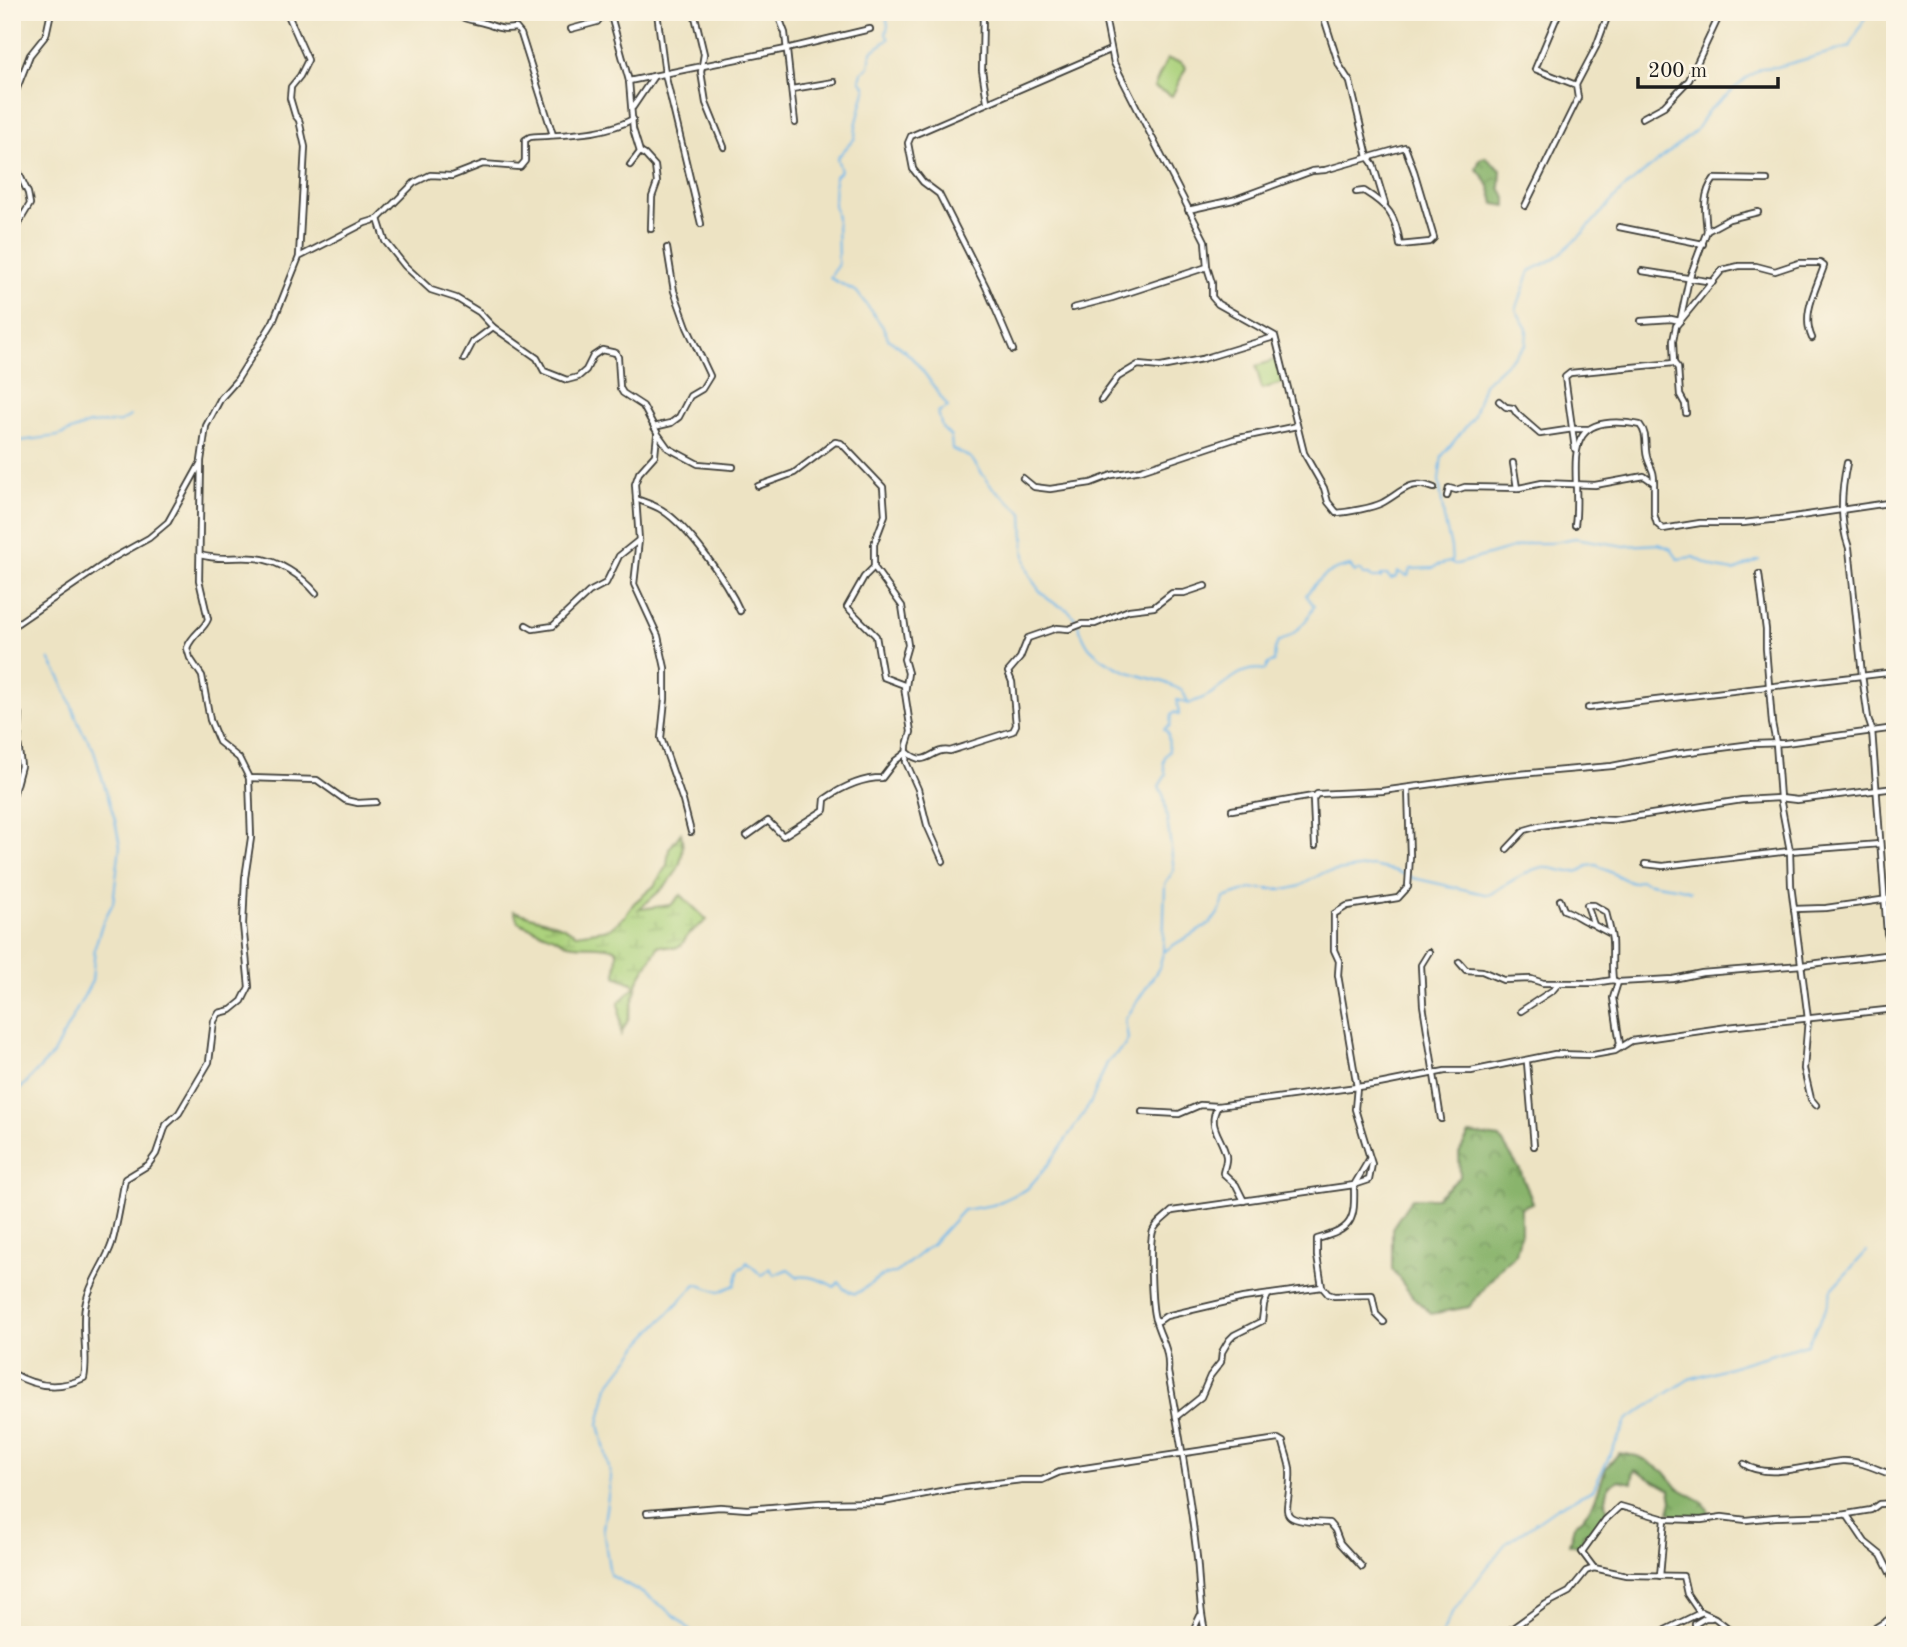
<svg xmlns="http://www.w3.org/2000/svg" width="1907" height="1647" viewBox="0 0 1907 1647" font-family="'Old Standard TT',serif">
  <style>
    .forest { fill: url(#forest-crowns); stroke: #526844; stroke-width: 2 }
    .wetland { fill: url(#wetland-marsh); stroke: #64774c; stroke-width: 2 }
    .pitch { fill: #acd27d; stroke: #64774c; stroke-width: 2 }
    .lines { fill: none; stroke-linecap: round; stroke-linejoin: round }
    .stream { stroke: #74b9eb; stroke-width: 2 }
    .street-casing { stroke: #3b3a35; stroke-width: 8 }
    .street { stroke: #fff; stroke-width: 4.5 }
  </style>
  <defs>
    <pattern id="forest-crowns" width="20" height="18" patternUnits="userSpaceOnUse" patternTransform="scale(1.75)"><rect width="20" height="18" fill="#89b46c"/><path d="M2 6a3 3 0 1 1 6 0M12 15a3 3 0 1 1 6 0" fill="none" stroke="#6f9258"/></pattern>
    <pattern id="wetland-marsh" width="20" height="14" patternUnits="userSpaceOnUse" patternTransform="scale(1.75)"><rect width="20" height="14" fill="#acd27d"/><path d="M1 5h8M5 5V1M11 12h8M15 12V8" fill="none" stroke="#93b46b"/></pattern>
  </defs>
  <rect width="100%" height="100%" fill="#fcf5e5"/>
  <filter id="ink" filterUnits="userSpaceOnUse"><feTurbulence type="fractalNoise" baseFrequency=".0143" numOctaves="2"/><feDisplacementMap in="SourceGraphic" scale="14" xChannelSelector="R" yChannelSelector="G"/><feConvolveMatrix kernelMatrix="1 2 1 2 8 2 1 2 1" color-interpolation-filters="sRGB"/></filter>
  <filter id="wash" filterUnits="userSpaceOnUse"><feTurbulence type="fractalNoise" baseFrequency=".00686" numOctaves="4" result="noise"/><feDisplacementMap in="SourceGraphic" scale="28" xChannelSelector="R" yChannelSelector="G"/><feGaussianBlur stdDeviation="1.57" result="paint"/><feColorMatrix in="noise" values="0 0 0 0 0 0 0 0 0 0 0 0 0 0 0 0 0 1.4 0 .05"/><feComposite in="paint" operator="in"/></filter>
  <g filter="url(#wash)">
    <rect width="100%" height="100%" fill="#ede3c3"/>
    <g class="forest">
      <path d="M1485,157L1501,170L1500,188L1506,198V206L1494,204C1491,189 1488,180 1476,169L1480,159Z"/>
      <path d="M1469,1134L1500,1138L1520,1170L1533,1203L1521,1207V1232L1516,1254L1502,1266L1469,1307L1431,1314L1412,1296L1392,1269V1228L1412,1198H1436L1460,1177L1459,1153Z"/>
      <path d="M1619,1453L1637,1456L1665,1472L1678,1488L1703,1502L1710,1513C1695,1518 1683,1520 1669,1512L1672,1500L1670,1490L1634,1470L1632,1483L1619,1480L1609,1486L1605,1503L1608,1510L1600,1525L1583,1534V1544L1580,1547L1569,1544L1574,1526L1584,1517L1595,1500L1606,1468Z"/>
    </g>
    <path class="wetland" d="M681,833C689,872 664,887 639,909L671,905L681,895L707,920L688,935L681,946L674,948L659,945L638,981L628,1020L621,1034L619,1002L635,987L632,983L616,976L617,950C601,943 585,948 568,944C563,943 559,939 554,937C541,932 530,928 518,922L514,911L562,926L576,934L610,929L625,916L634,903L654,886L667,865L669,849Z"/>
    <g class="pitch">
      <path d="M1167,59L1181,62L1186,68L1172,96L1154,87Z"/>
      <path d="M1277,359L1282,383L1262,389L1256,366Z"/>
    </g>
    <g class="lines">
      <g class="stream">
        <path d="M885,12L888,25L886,34L889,39L871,52L869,67L862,72L860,80L866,87L856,126L855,138L837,158L841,171L835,176L834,205L837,218L838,264L830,278L857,292L883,327L889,340C915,353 931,384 948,407L938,412L942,428L951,437L952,449L971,458L991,486L1023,513C1025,547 1019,572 1046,597C1053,604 1062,606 1069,611C1079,619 1081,638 1090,648C1107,666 1133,675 1157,680C1165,682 1173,687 1182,690L1188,702"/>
        <path d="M12,442L58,436L89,424L121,422L130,416"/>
        <path d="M1452,564L1451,548L1444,518L1439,480L1442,456L1473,418L1484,384L1526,345L1527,329L1516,310L1530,271L1554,259L1581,235L1622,190L1695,131L1708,111L1748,77L1761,68L1777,67L1850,47L1868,12"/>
        <path d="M1163,953C1185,933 1218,931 1224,898L1251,889H1289L1300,886L1323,873L1372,866L1396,871L1413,878L1489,895C1502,887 1525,871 1539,868C1556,865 1574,880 1587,866L1596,865L1632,883L1641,880C1657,887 1673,884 1690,891"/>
        <path d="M12,1098L53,1054L92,981L95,947L102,924L113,903L120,846L115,820L93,748L81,729L61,679L49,659"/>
        <path d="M695,1635C670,1608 642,1592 610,1575L603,1528L611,1477L599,1424L608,1386L644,1339L696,1284L719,1292L735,1285L739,1269L744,1267L747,1262L762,1276L770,1268L774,1275L788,1269L798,1277C808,1275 826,1281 834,1287L839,1282L844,1289L855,1294C870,1287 878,1273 896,1273L932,1244L963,1210L993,1205L1027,1189L1049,1164L1090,1104L1107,1063L1125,1045L1128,1039L1125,1020L1159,968L1163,953L1165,884L1174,870L1164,797L1159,786L1166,775C1163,766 1162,758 1169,751L1168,733L1164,729L1170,726L1171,715L1175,712L1179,715L1177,700L1189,704C1194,701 1199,700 1205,697C1227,687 1237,665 1265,670L1268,664L1274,662L1275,649L1278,642C1294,636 1308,621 1314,606L1306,595C1320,577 1327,571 1350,566L1355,572L1360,570L1363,575H1369L1372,578H1381V575H1387L1391,579L1397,577L1398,572L1408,576L1410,569L1434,568L1437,565L1450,562L1452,564H1457L1530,543H1549L1575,538L1624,546L1659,544L1671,549L1678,559L1693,557L1716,568L1734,571L1759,560"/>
        <path d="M1441,1635L1455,1609L1505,1544L1558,1507L1593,1490L1627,1420L1689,1379L1807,1344L1827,1307L1832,1289L1867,1251"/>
      </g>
    </g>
  </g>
  <g filter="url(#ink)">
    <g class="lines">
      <g class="street-casing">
        <g id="street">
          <path d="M291,12L288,15L308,60L300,76L291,87L290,98L295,115L299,120L305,147L299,256"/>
          <path d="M453,12C468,22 473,19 487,24C499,28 502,30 516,28L521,34L553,135"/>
          <path d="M610,12L629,81L633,129L640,152L630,165"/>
          <path d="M657,12L665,74L701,224"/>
          <path d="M694,12L704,54L701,72L706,103L724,147"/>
          <path d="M777,12L785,33L795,123"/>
          <path d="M983,12L982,70L987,101"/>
          <path d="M1104,12L1114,63L1205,241L1207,267L1212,283V297L1218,304L1275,336L1304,453L1324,488L1328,502L1337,513C1348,512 1372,508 1382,503C1401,493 1410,478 1434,488"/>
          <path d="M1325,12L1324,18L1339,65L1350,82L1368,157L1373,164L1385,204"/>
          <path d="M1559,12L1535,69L1576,85L1596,47L1609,12"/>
          <path d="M1776,14L1777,12"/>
          <path d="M571,29L597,22L605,12"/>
          <path d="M629,81L786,49L870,29"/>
          <path d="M792,89L834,82"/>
          <path d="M12,101L30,55L46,35L51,12"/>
          <path d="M633,107L654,76"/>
          <path d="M1642,118L1664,106L1689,80L1721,12"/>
          <path d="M12,131L15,139L17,169L28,193L30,204L12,234"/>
          <path d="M640,152L645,155L655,166L657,183L652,197L651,229"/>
          <path d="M1525,206L1578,98L1576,85"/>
          <path d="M1188,210L1233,200L1312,171L1325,170L1405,147L1414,171L1434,238L1430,242L1400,245C1396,215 1388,206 1364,191L1356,192"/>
          <path d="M378,219L385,241L405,266L431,290L456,298L479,312L493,327L537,358L544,371L567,380L578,377L586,370L593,356L602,350L616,353L618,357L620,388L623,393L643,406L658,434L668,448L698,464L733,467"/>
          <path d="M1619,227L1703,244"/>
          <path d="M1707,231C1705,211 1702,195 1714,179L1767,180"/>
          <path d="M1642,271L1713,282"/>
          <path d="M1073,308L1112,298L1207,267"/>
          <path d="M1641,321L1671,319L1680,321L1689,279L1707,231L1729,219L1758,212"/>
          <path d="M1013,350L986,287L939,194L923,182L913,169L908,143L911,136L1110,50"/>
          <path d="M464,359L473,342L493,327"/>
          <path d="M1101,400L1118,377L1138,365L1161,367L1202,359L1274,337"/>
          <path d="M1499,401L1506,407L1513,408L1517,414L1540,434L1573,429H1589"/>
          <path d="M1686,413L1685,404L1680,395L1678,368L1674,363L1673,341L1676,326L1722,270L1739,266H1756L1775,271L1799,263H1820L1824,266C1816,290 1801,314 1812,338"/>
          <path d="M654,427L671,423L679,417L690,396L702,389L710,376L687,327L674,291L667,248"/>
          <path d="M657,435L655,455L639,473L635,484L639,540L634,584L658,636L665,668V699L661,738L683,801L691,832"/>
          <path d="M1575,449L1565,377L1570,373L1674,363"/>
          <path d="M1513,463L1517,488"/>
          <path d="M1847,463C1841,491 1839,521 1849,548L1862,675L1868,718L1872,730L1887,933L1895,960"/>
          <path d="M1023,478L1034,487L1050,489L1091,483L1112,475L1141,470L1234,439L1297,426"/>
          <path d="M758,486L794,473L835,442L841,443L883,487L885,515L874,544V567L864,577L847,607L876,636L883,677L904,685L905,693"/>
          <path d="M1447,496L1449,488L1456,490L1465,487L1519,488L1542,483L1595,485L1644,476L1654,483V514L1657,524L1663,529L1700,523H1743L1780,519L1895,502"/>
          <path d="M636,499C644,502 654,505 662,510C689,527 727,582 740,611"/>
          <path d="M1575,525C1583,473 1551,409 1640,425C1649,436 1643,448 1648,460C1652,471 1654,470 1654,483"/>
          <path d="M200,555C222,561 234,556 255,558C278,560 302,576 316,593"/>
          <path d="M874,567L902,606L908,645L904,659L908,673L905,693L911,732L907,745L906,762L918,789L927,825L943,861"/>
          <path d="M1759,574L1766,630V648L1772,723L1776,743L1780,798L1790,851L1791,885L1808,1019L1804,1069L1811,1099L1816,1105"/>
          <path d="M526,625L533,629L553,626L589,592L606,583L619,556L639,540"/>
          <path d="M12,627L113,558L149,538L168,522L200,464"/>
          <path d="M12,700L20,716L18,743L21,766L12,800"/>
          <path d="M1588,708L1895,672"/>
          <path d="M376,802L358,803L345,800L317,780L249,778L239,758L219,742L210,720L202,676L190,658L187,648C192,634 204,630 208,619L199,580L201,461L206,426L221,398L237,380L273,322L299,257L365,223L378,219L414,183L430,175L452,176L483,164L520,167L525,161V140L530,137C565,134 601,136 633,119"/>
          <path d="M1232,810L1313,796"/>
          <path d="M747,836L768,821L783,836L824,810L825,799C841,788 862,778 882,778L895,761L907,752C927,770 931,747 950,751L1013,731L1016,725L1012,682L1008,672L1020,658L1028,638L1057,628L1069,629L1082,624H1095L1129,610L1154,607L1172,593H1184L1205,586"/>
          <path d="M1315,846L1313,799L1317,794L1382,791L1484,777L1612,766L1674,754L1752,744L1785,743L1895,728"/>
          <path d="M1507,849L1525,830L1539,826L1588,819L1613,820L1742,800L1780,798L1797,800L1895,788"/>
          <path d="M1645,864L1663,866L1790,851L1880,844"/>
          <path d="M1560,900L1564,910C1576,914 1583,922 1593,924"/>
          <path d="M1794,909L1826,908L1895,898"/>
          <path d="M1611,934L1594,925L1587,905H1594L1606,912C1608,921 1611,931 1612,940C1613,954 1611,966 1613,980"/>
          <path d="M1429,952L1421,965L1423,1005L1441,1119"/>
          <path d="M1459,962L1466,970L1482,971L1503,980L1531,979L1543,983H1594L1613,980L1618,982L1673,979L1702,973L1802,965L1893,954"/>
          <path d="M1521,1011L1553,990L1559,983"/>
          <path d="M1618,1047L1620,1044L1613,998L1618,982"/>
          <path d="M1527,1062L1534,1146"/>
          <path d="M1218,1106C1206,1126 1222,1136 1226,1156C1227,1161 1224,1168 1223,1173L1236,1185L1244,1201"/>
          <path d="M1142,1112L1179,1114L1200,1105L1218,1106L1379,1084L1445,1071H1471L1555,1054L1593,1055L1615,1051L1631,1041L1728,1027L1895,1009"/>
          <path d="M1322,1287L1317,1256V1239C1353,1229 1355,1221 1354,1185L1369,1180L1372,1164L1370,1158"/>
          <path d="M1155,1319L1159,1321L1166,1316L1243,1298L1322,1287L1328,1294L1334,1296L1372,1295L1376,1314L1384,1322"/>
          <path d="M12,1373C35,1387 59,1390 84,1378C89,1353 80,1327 86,1302C91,1280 105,1264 112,1243C118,1222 121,1200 125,1179L148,1165L156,1154L166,1125L179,1113L209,1062L214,1021L219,1013L231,1010L242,1001L249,987L243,924L245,878L251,838L249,778"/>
          <path d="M1176,1417L1201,1397L1210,1376L1221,1362L1222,1352L1229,1340L1234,1335L1262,1321L1264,1304L1268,1295"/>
          <path d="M1744,1464C1768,1481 1815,1463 1842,1461C1860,1460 1878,1470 1895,1476"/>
          <path d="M647,1513L720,1507L747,1509L820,1503L883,1502L957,1488L1021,1480H1042L1060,1472L1078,1469L1278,1439L1283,1442C1285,1451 1289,1461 1290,1469C1293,1512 1267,1521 1329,1523L1335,1530L1340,1543L1362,1567"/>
          <path d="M1847,1515L1865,1542L1881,1555L1895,1583"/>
          <path d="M1594,1568L1582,1552L1605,1520L1620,1506L1665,1519L1701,1520L1722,1517L1746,1520L1775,1517L1841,1515L1871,1510L1879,1504L1895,1503"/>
          <path d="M1660,1576L1665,1519"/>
          <path d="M1663,1631L1702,1612L1715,1618L1737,1635"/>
          <path d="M1191,1635L1200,1616"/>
          <path d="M1206,1635C1198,1606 1200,1578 1196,1549C1189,1489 1179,1431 1168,1372C1170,1349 1161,1340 1155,1319C1151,1306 1149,1243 1153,1231C1156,1223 1166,1217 1172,1211L1354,1185L1370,1158L1355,1109L1357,1087L1338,975L1339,961L1334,950V914L1347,906L1398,898L1408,887L1410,856L1408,788"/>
          <path d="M1503,1635L1546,1604L1569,1592L1586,1571L1594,1568L1626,1575L1683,1576L1687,1594L1700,1613"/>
          <path d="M1696,1635L1695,1624L1705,1618H1711"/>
          <path d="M1864,1635L1888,1620L1895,1612"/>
        </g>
      </g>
      <use href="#street" class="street"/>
    </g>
  </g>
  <rect width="1907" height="1647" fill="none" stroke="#fcf5e5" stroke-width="42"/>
  <path d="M1638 77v10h140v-10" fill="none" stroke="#1c1c1c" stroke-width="3.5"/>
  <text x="1648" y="77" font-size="21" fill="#1c1c1c" stroke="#fcf5e5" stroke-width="5" paint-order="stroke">200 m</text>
</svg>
